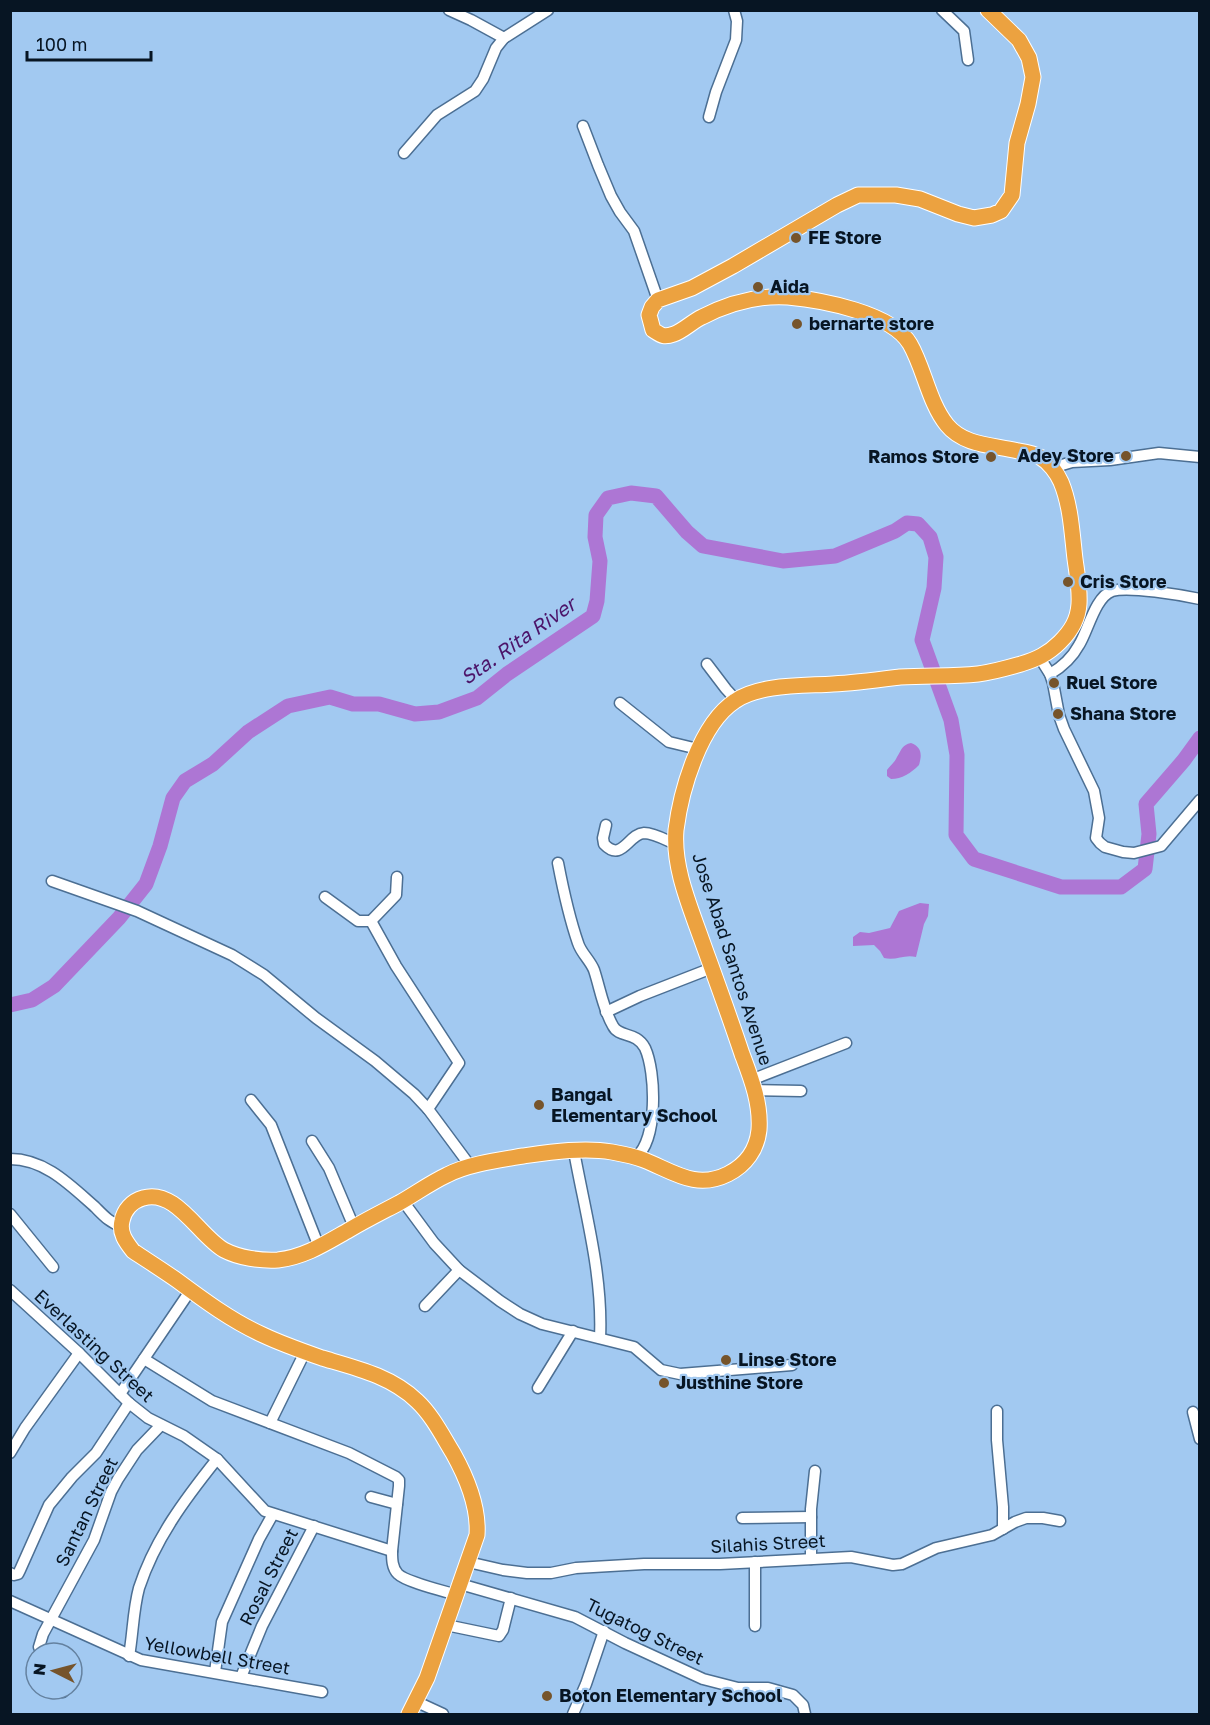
<svg xmlns="http://www.w3.org/2000/svg" width="1210" height="1725" viewBox="0 0 1210 1725" font-family="'Golos Text',sans-serif">
  <style>
    .water { fill: #ad76d4 }
    .lines { fill: none; stroke-linecap: round; stroke-linejoin: round }
    .river { stroke: #ad76d4; stroke-width: 15 }
    .minor-casing { stroke: #4c6f93; stroke-width: 13 }
    .highway-casing { stroke: #fff; stroke-width: 17 }
    .minor { stroke: #fff; stroke-width: 10 }
    .highway { stroke: #eca240; stroke-width: 15 }
    .poi-dot { fill: #76542b; stroke: #a2c9f1; stroke-width: 2 }
    .labels { text-anchor: middle; stroke-width: 4.5; stroke-linejoin: round; paint-order: stroke }
    .poi-label { font-size: 18px; font-weight: bold; fill: #071523; stroke: #a2c9f1; text-anchor: start }
    .street-label { font-size: 18px; fill: #071523; stroke: #a2c9f1 }
    .water-label { font-size: 20px; font-style: italic; fill: #4c156a; stroke: #a2c9f1 }
  </style>
  <rect width="100%" height="100%" fill="#a2c9f1"/>
  <g class="water">
    <path d="M911,743C922,747 922,755 919,765C911,773 902,779 891,779L887,776V770C890,766 895,762 897,757C902,749 902,745 911,743Z"/>
    <path d="M920,903L929,904L928,916L924,924L916,957C904,954 896,961 884,958L880,951L874,945L853,946V937L860,932L869,933L890,928L899,911Z"/>
  </g>
  <g class="lines">
    <path class="river" d="M10,1005L32,1000L54,986L119,918L146,884L160,846L173,798L185,781L213,764L248,732L288,706L330,697L353,704H379L415,714L439,712L477,698L507,674L593,616L597,601L600,561L595,537L596,515L608,498L631,493L656,496L687,532L703,546L783,561L835,556L895,531L907,523L918,524L930,537L936,557L934,588L922,640L951,720L957,755L956,835L974,859L1061,887H1121L1145,869L1149,834L1146,804L1184,760L1200,738"/>
    <g class="minor-casing">
      <g id="minor">
        <path d="M449,10L471,20L504,38"/>
        <path d="M942,10L964,31L968,60"/>
        <path d="M709,117L716,92L736,40L737,21L734,10"/>
        <path d="M583,126L598,165L611,196L620,212L634,231L658,300"/>
        <path d="M404,153L437,115L475,91L483,79L496,48L504,38L548,10"/>
        <path d="M1052,468L1072,462L1110,460L1159,453L1200,457"/>
        <path d="M1040,658L1050,674L1053,683L1059,715L1064,729L1094,791L1099,818L1096,838L1100,843L1105,847L1123,852L1134,853L1161,846L1200,800"/>
        <path d="M707,664L726,689L736,700"/>
        <path d="M1050,674C1062,667 1072,658 1079,645C1088,631 1095,597 1112,591C1129,586 1181,595 1200,599"/>
        <path d="M620,703L669,742L698,749"/>
        <path d="M606,825L603,838L604,844C622,863 628,834 644,833C654,833 666,840 675,844"/>
        <path d="M558,863C563,889 569,917 578,943C581,953 590,960 594,970C600,988 603,1009 613,1026C619,1038 636,1031 645,1048C656,1072 658,1140 636,1157"/>
        <path d="M52,881L137,911L232,955L264,975L316,1018L375,1061L414,1094L428,1109L471,1167"/>
        <path d="M325,897L358,921H371L396,966L459,1063L428,1109"/>
        <path d="M371,921L396,895L397,877"/>
        <path d="M606,1012L640,996L712,968"/>
        <path d="M751,1080L846,1043"/>
        <path d="M754,1090L801,1091"/>
        <path d="M251,1100L271,1125L319,1247"/>
        <path d="M312,1141L329,1168L354,1227"/>
        <path d="M574,1151C585,1212 603,1275 600,1338"/>
        <path d="M10,1159C45,1159 70,1185 95,1207C103,1215 110,1223 121,1226"/>
        <path d="M403,1201L434,1243L459,1270L500,1301L520,1314L542,1324L634,1347L661,1370L680,1374L792,1365"/>
        <path d="M10,1214L53,1267"/>
        <path d="M10,1290L79,1353L129,1403L148,1418L184,1436L217,1459L265,1511L392,1551"/>
        <path d="M425,1306L459,1270"/>
        <path d="M144,1359L212,1401L349,1453L396,1477L399,1480V1486L392,1551C392,1559 392,1568 398,1574C406,1582 444,1591 457,1595"/>
        <path d="M538,1388L573,1331"/>
        <path d="M120,1394L190,1291"/>
        <path d="M997,1411V1440L1003,1507V1529"/>
        <path d="M1193,1412L1200,1439"/>
        <path d="M270,1423L305,1352"/>
        <path d="M10,1453L25,1428L79,1353"/>
        <path d="M371,1497L397,1504"/>
        <path d="M742,1518L811,1517"/>
        <path d="M811,1559V1509L815,1471"/>
        <path d="M468,1562L503,1570L527,1573H551L576,1568L644,1564H720L851,1557L893,1565L902,1564L936,1548L992,1535L1015,1522L1026,1518H1043L1060,1521"/>
        <path d="M10,1573L14,1575L18,1574L20,1570L49,1505L72,1477L96,1453L129,1403"/>
        <path d="M460,1584L575,1617L625,1643L703,1679L738,1688H768L793,1695L803,1705L805,1714"/>
        <path d="M10,1601L141,1660L322,1692"/>
        <path d="M446,1625L499,1636L503,1630L511,1598"/>
        <path d="M755,1626V1562"/>
        <path d="M42,1653L39,1647L43,1634L94,1540L111,1492L118,1479L137,1450L161,1425"/>
        <path d="M129,1656C133,1634 133,1610 139,1588C155,1539 185,1499 217,1459"/>
        <path d="M215,1672L222,1622L259,1539L273,1514"/>
        <path d="M241,1677L262,1626L314,1526"/>
        <path d="M63,1692L64,1689"/>
        <path d="M417,1702L443,1714"/>
        <path d="M573,1714L586,1684L604,1631"/>
      </g>
    </g>
    <g class="highway-casing">
      <path id="highway" d="M409,1714L427,1678L477,1535C479,1506 467,1478 453,1453C442,1435 432,1415 417,1401C391,1376 356,1368 322,1358C302,1351 282,1344 263,1335C232,1321 205,1301 178,1281C164,1271 148,1261 133,1251C126,1242 119,1233 122,1221C124,1210 132,1201 143,1198C176,1188 199,1236 224,1250C239,1258 261,1261 278,1260C305,1257 326,1243 349,1230C366,1220 382,1212 399,1203C415,1194 430,1183 447,1175C468,1164 499,1160 523,1156C551,1152 584,1147 612,1152C623,1154 634,1156 644,1160C674,1172 696,1190 728,1174C746,1165 757,1149 759,1130C761,1103 751,1078 742,1054C729,1015 715,977 701,938C689,904 673,867 676,830C681,790 700,724 735,701C759,684 804,686 833,684C855,683 877,680 900,677C926,675 952,677 978,674C993,672 1007,668 1021,664C1037,659 1048,654 1060,642C1071,631 1078,620 1079,604C1080,589 1077,574 1075,559C1072,534 1071,506 1061,482C1057,473 1049,462 1040,457C1035,454 1024,452 1018,451C994,445 964,446 947,425C929,403 924,368 910,344C892,313 822,300 788,297C757,295 729,303 702,317C693,321 683,331 674,334C663,338 661,335 653,330L649,315L652,307L658,300L692,288L733,266L837,205L858,195H896L920,199L958,214L974,218L992,215L1001,211L1012,195L1017,143L1028,104L1033,77L1029,58L1019,40L988,10"/>
    </g>
    <use href="#minor" class="minor"/>
    <use href="#highway" class="highway"/>
  </g>
  <g class="poi-dot">
    <circle cx="796" cy="238" r="6"/>
    <circle cx="758" cy="287" r="6"/>
    <circle cx="797" cy="324" r="6"/>
    <circle cx="1126" cy="456" r="6"/>
    <circle cx="991" cy="457" r="6"/>
    <circle cx="1068" cy="582" r="6"/>
    <circle cx="1054" cy="683" r="6"/>
    <circle cx="1058" cy="714" r="6"/>
    <circle cx="539" cy="1105" r="6"/>
    <circle cx="726" cy="1360" r="6"/>
    <circle cx="664" cy="1383" r="6"/>
    <circle cx="547" cy="1696" r="6"/>
  </g>
  <g class="labels">
    <g class="poi-label">
      <text x="808" y="244">FE Store</text>
      <text x="770" y="293">Aida</text>
      <text x="809" y="330">bernarte store</text>
      <text x="1114" y="462" text-anchor="end">Adey Store</text>
      <text x="979" y="463" text-anchor="end">Ramos Store</text>
      <text x="1080" y="588">Cris Store</text>
      <text x="1066" y="689">Ruel Store</text>
      <text x="1070" y="720">Shana Store</text>
      <text x="551" y="1101">Bangal<tspan x="551" dy="21">Elementary School</tspan></text>
      <text x="738" y="1366">Linse Store</text>
      <text x="676" y="1389">Justhine Store</text>
      <text x="559" y="1702">Boton Elementary School</text>
    </g>
    <g class="street-label">
      <text transform="translate(732 959) rotate(72)" y="6">Jose Abad Santos Avenue</text>
      <text transform="translate(94 1346) rotate(43)" y="6">Everlasting Street</text>
      <text transform="translate(87 1512) rotate(-64)" y="6">Santan Street</text>
      <text transform="translate(768 1544) rotate(-3)" y="6">Silahis Street</text>
      <text transform="translate(269 1577) rotate(-63)" y="6">Rosal Street</text>
      <text transform="translate(645 1632) rotate(26)" y="6">Tugatog Street</text>
      <text transform="translate(217 1656) rotate(10)" y="6">Yellowbell Street</text>
    </g>
    <g class="water-label">
      <text transform="translate(518 641) rotate(-35)" y="7">Sta. Rita River</text>
    </g>
  </g>
  <rect width="1210" height="1725" fill="none" stroke="#071523" stroke-width="24"/>
  <g transform="translate(54 1671) rotate(276)"><circle r="28" fill="#a2c9f1" stroke="#64819f" stroke-width="1.5"/>
  <path d="M0-4.5L10 22L0 15L-10 22Z" fill="#76542b"/>
  <text y="-9" font-size="16" font-weight="bold" text-anchor="middle" fill="#071523">N</text>
  </g>
  <path d="M27 51v9h124v-9" fill="none" stroke="#071523" stroke-width="3"/>
  <text x="36" y="51" font-size="18" fill="#071523" stroke="#a2c9f1" stroke-width="4.5" paint-order="stroke">100 m</text>
</svg>
